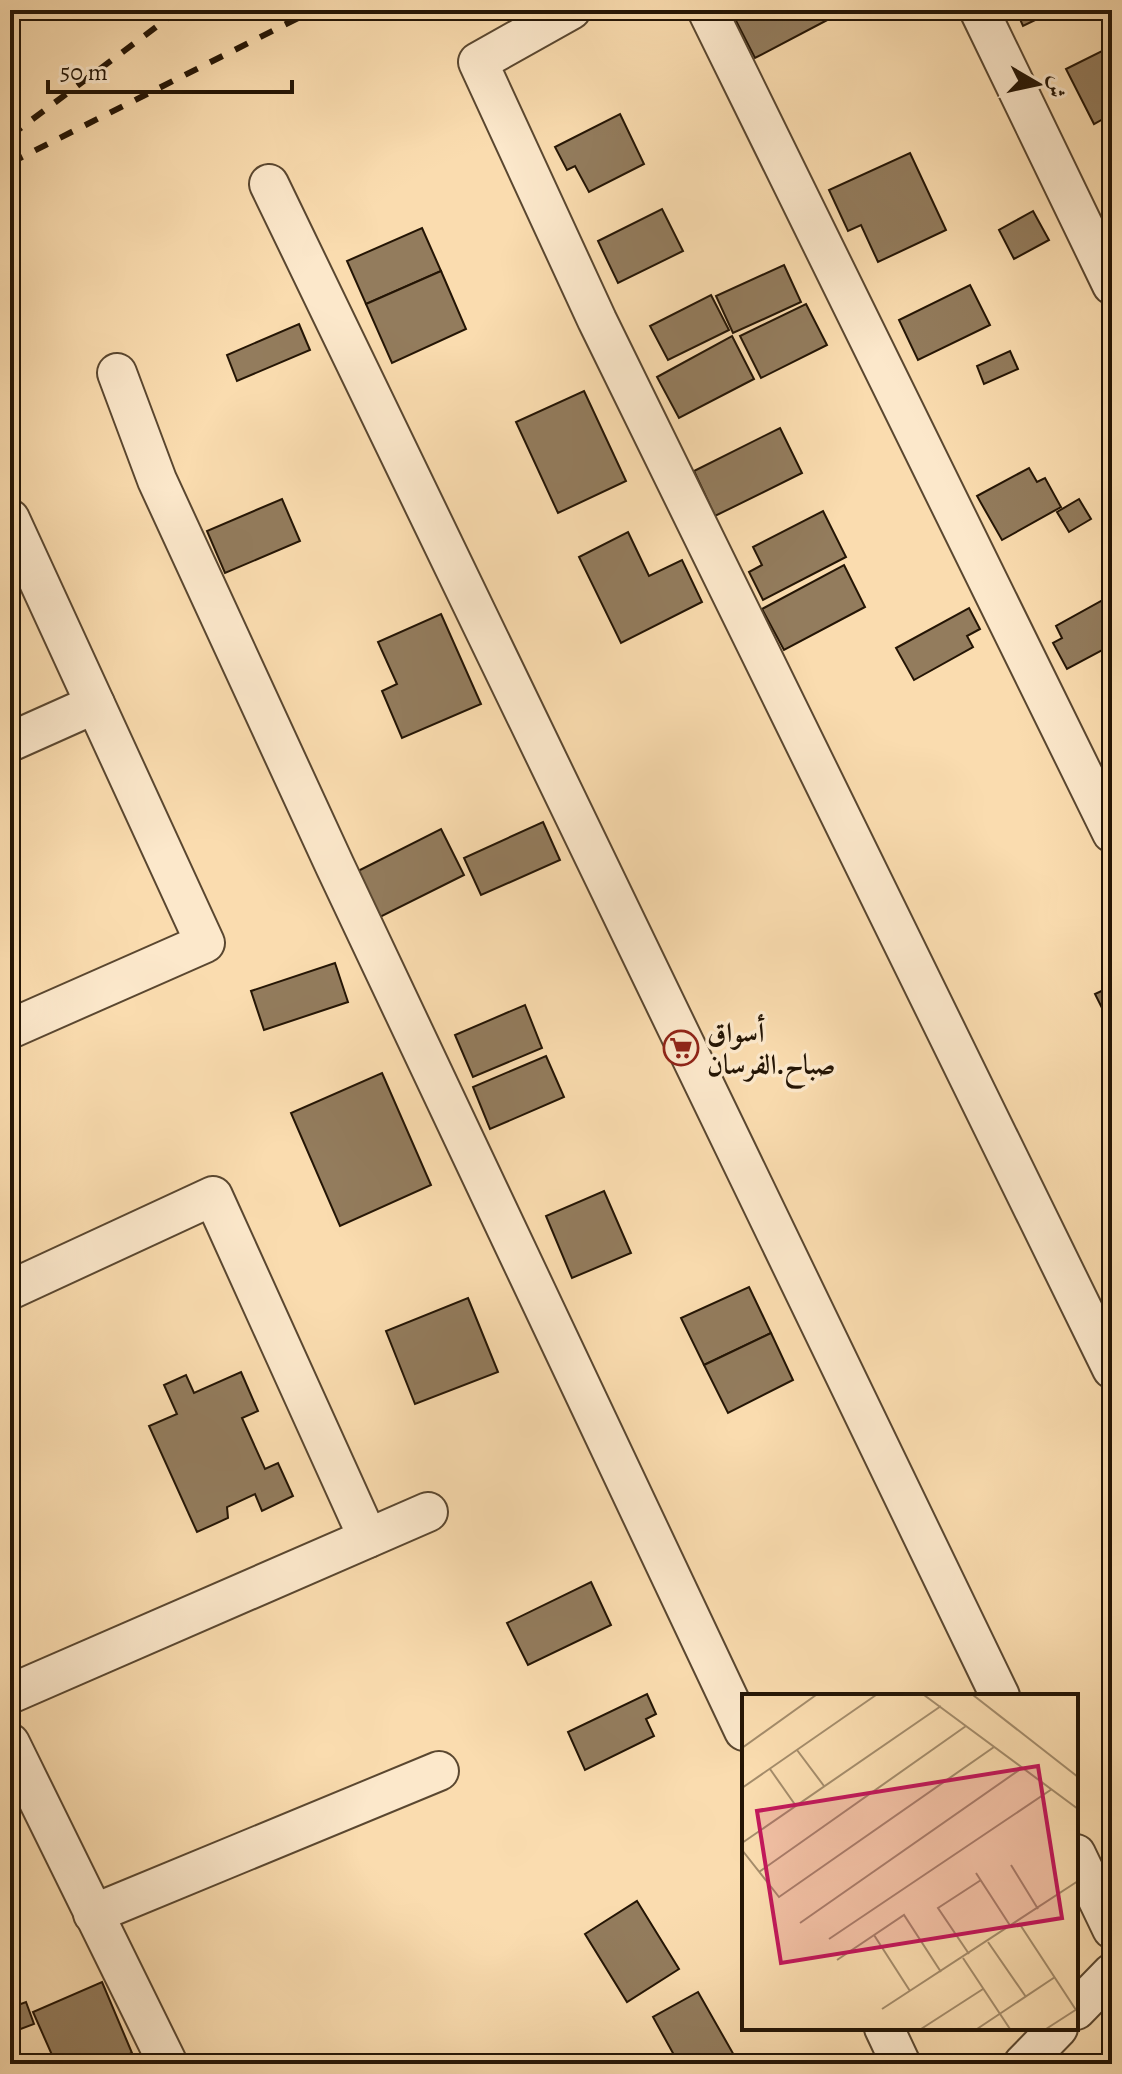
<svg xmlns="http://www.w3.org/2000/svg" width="1122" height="2074" viewBox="0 0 1122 2074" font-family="Alegreya,Amiri,serif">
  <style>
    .building { fill: #937c5d; stroke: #241505; stroke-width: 2 }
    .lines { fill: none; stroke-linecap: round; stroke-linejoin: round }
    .minor-casing { stroke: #5a4730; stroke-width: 42 }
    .minor { stroke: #fce8cb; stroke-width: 38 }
    .rail { stroke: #241505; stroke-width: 6; stroke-dasharray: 14 14; stroke-linecap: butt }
    .labels { text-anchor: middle; stroke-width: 7; stroke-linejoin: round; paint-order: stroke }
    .poi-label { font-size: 28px; font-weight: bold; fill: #241505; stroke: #fce8cb; text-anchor: start }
    .inset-road { fill: none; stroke: #a48c6b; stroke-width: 2 }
    .view { fill: #c2185b; fill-opacity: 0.15; stroke: #c2185b; stroke-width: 4 }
    .inset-edge { fill: none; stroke: #241505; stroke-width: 4 }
  </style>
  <rect width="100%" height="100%" fill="#fadcaf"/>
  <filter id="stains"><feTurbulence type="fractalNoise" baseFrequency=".0025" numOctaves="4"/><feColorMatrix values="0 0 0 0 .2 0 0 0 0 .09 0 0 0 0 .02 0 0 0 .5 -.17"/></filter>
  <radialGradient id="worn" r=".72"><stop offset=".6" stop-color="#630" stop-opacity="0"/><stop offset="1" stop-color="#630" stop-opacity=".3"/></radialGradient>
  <g class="building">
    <path d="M738,10H829L833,17L755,58L732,13Z"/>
    <path d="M1016,10H1056L1023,26Z"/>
    <path d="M1112,46V114L1094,124L1066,69Z"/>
    <path d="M620,114L644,164L589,192L575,166L567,170L555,147Z"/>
    <path d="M910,153L946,230L878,262L861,225L848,231L829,190Z"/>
    <path d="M662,209L683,251L618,283L598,241Z"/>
    <path d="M1033,211L1049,240L1014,259L999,230Z"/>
    <path d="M422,228L441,271L366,304L347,261Z"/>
    <path d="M784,265L801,302L733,333L716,296Z"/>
    <path d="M441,271L466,329L392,363L366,304Z"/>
    <path d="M970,285L990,325L918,360L899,320Z"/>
    <path d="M711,295L729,330L668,360L650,326Z"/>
    <path d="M806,304L827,345L761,378L740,336Z"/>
    <path d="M299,324L310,350L237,381L227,355Z"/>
    <path d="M732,336L754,379L679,418L657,377Z"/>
    <path d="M1010,351L1018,369L984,384L977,366Z"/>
    <path d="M584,391L626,481L558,513L516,422Z"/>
    <path d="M780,428L802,473L715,516L694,471Z"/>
    <path d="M1029,468L1037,482L1045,478L1061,507L1002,540L977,496Z"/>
    <path d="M282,499L300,541L225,573L207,531Z"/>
    <path d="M1079,499L1091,519L1069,532L1057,512Z"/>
    <path d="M823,511L846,557L763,600L749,572L762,565L753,547Z"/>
    <path d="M628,532L649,576L682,560L702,602L621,643L579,557Z"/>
    <path d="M844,565L865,607L784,650L762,609Z"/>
    <path d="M1112,595V645L1067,669L1053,643L1062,638L1056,626Z"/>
    <path d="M969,608L980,629L967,636L973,647L914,680L896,648Z"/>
    <path d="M441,614L481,704L402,738L382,691L397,684L378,642Z"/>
    <path d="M543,822L560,860L481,895L464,858Z"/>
    <path d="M441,829L464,875L378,918L356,872Z"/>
    <path d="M335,963L348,1002L264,1030L251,991Z"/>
    <path d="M1112,986V1028L1095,994Z"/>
    <path d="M525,1005L542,1048L473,1077L455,1035Z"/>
    <path d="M546,1056L564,1097L490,1129L473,1087Z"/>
    <path d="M382,1073L431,1185L340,1226L291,1113Z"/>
    <path d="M604,1191L631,1253L572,1278L546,1216Z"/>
    <path d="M749,1287L771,1333L704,1365L681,1318Z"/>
    <path d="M468,1298L498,1372L415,1404L386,1331Z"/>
    <path d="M771,1333L793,1380L728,1413L704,1365Z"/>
    <path d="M241,1372L258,1411L242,1418L265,1469L278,1463L293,1496L262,1511L255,1494L227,1507L228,1518L197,1532L149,1426L177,1414L164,1385L186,1375L194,1393Z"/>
    <path d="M591,1582L611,1625L528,1665L507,1623Z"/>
    <path d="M647,1694L656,1714L646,1719L654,1736L585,1770L568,1732Z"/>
    <path d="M637,1901L679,1969L627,2002L585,1934Z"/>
    <path d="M102,1982L132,2053L124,2056L128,2064H56L33,2012Z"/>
    <path d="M698,1992L739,2064H679L653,2017Z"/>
    <path d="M26,2002L34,2024L10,2033V2008Z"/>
  </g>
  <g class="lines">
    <g class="minor-casing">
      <g id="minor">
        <path d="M571,10L478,62L597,320L1112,1369"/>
        <path d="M707,10L1112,833"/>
        <path d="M979,10L1112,285"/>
        <path d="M269,184L1000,1696"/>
        <path d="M117,373L157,480L335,866L744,1731"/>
        <path d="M10,519L205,943L10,1029"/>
        <path d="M10,742L95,704"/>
        <path d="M10,1290L213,1196L368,1538"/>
        <path d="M10,1694L428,1512"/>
        <path d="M10,1743L168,2064"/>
        <path d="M1076,1854L1112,1929"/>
        <path d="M93,1914L439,1771"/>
        <path d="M1076,2010L1112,1973"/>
        <path d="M884,2028L901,2064"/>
        <path d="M1023,2064L1058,2028"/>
      </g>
    </g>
    <use href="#minor" class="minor"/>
    <g class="rail">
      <path d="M10,136L179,10"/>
      <path d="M10,163L314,10"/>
    </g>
  </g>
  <defs>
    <g id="supermarket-ring" transform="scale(1.8)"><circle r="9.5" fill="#fce8cb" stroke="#8f2418" stroke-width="1.5"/><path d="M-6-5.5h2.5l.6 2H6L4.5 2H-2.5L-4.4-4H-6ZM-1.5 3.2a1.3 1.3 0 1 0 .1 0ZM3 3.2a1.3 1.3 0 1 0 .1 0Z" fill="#8f2418"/></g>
  </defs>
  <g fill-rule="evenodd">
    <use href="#supermarket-ring" x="681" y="1048"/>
  </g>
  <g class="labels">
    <g class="poi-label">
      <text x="707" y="1042">أسواق<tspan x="707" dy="32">صباح.الفرسان</tspan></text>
    </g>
  </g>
  <g transform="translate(742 1694)">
    <rect width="336" height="336" fill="#fadcaf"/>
    <path class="inset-road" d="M182,1L336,115M231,1L336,83M0,54L74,1M55,56L82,92M28,75L54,112M0,94L134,1M0,149L199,12M0,156L37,203L252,53M269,171L296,215M17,178L224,32M234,179L269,233M58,229L280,74M277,229L334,316M132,241L168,297M87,245L310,95M246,248L284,303M227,260L196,214L239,186M221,264L268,335M95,266L162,221L199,278M140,315L336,187M179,335L241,295M235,335L313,283M304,335L335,315"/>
    <path class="view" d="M296,72L320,224L39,269L15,117Z"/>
    <rect width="336" height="336" class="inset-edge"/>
  </g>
  <rect width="1122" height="2074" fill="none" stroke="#fadcaf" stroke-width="40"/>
  <rect x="12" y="12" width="1098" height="2050" fill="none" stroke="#241505" stroke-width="4"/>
  <rect x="20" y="20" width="1082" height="2034" fill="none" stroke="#241505" stroke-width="2"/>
  <g transform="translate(1038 84) rotate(99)" stroke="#fce8cb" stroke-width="6" paint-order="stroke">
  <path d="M0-6L14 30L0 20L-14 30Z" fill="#241505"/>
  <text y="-12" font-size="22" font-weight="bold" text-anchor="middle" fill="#241505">ش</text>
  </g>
  <path d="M48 80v12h244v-12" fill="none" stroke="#241505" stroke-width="4"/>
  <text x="60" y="80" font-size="24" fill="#241505" stroke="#fce8cb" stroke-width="6" paint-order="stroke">50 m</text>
  <rect width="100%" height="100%" filter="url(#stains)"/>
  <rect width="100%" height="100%" fill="url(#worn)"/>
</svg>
